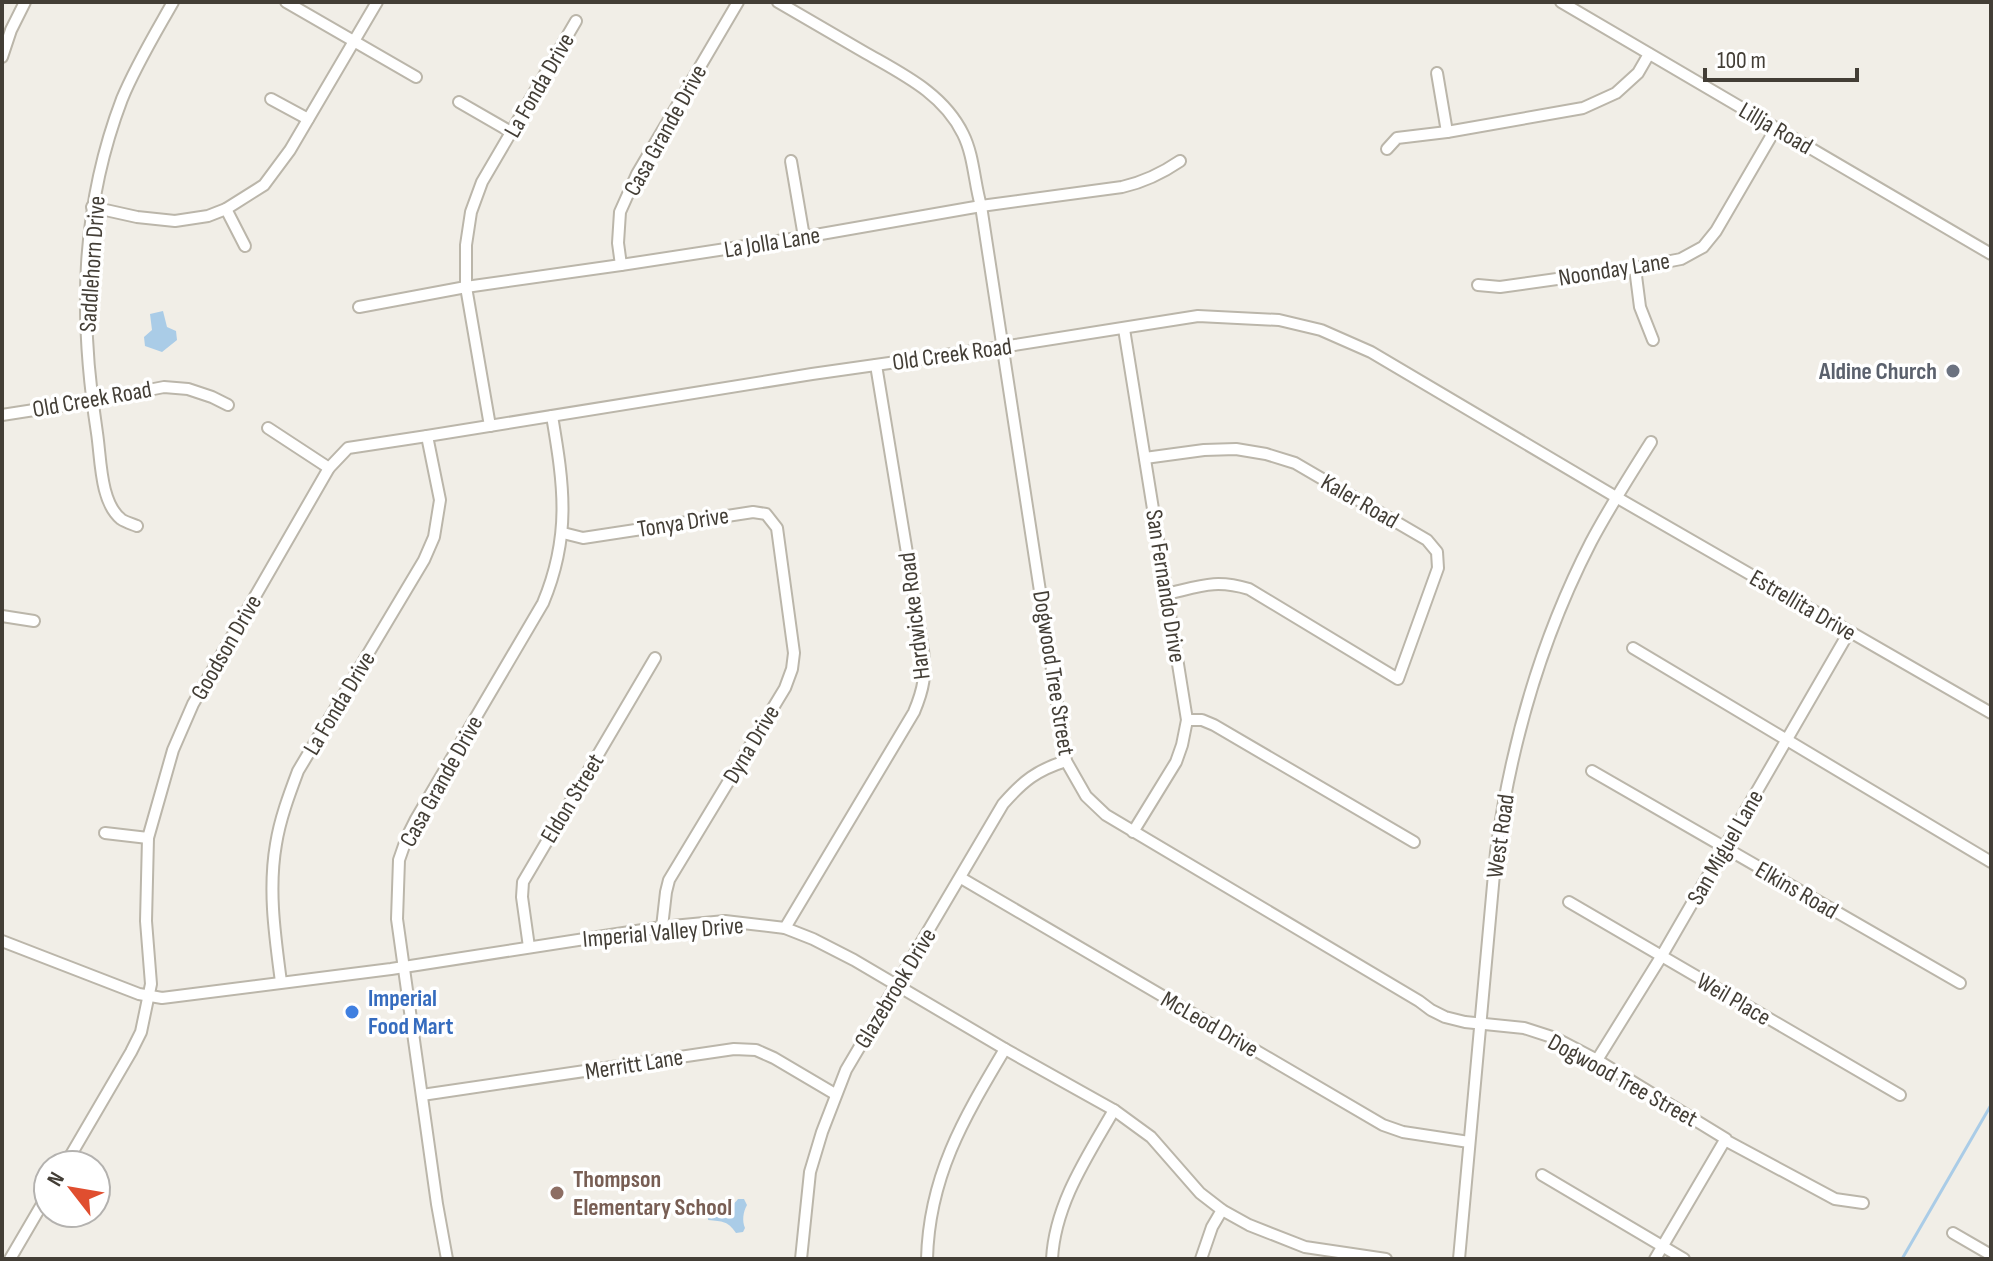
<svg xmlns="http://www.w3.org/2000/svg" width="1993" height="1261" viewBox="0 0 1993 1261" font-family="'Sofia Sans Condensed',sans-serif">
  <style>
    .water { fill: #aacce7 }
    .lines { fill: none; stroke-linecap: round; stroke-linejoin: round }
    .stream { stroke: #aacce7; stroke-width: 3 }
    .minor-casing { stroke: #bbb6aa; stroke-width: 14 }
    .minor { stroke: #fff; stroke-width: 10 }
    .worship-dot { fill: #6b7280; stroke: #fff; stroke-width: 3 }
    .shop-dot { fill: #3f7fe0; stroke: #fff; stroke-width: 3 }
    .education-dot { fill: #8d6e63; stroke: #fff; stroke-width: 3 }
    .labels { text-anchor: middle; stroke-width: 7; stroke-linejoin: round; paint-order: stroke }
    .street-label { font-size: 24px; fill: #433e36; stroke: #fff }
    .worship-label { font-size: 24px; font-weight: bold; fill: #5b616d; stroke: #fff; text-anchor: end }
    .shop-label { font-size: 24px; font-weight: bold; fill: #366cbe; stroke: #fff; text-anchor: start }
    .education-label { font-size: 24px; font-weight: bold; fill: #785e54; stroke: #fff; text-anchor: start }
  </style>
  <rect width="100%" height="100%" fill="#f1eee7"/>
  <g class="water">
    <path d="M163,311L167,327L176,331L177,340L162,352L145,346L144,337L152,330L150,314Z"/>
    <path d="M738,1199H744L747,1205C743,1212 742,1221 745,1228L743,1232L736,1233C727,1220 723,1222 708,1220L710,1206C722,1207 730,1210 738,1199Z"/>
  </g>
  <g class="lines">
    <path class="stream" d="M1902,1259L1991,1105"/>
    <g class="minor-casing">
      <g id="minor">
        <path d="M286,2L416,77"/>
        <path d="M778,2C807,19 836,36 864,52C902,74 943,93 963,134C974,156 974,182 981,206L1066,761L1086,796L1106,815L1419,1001L1431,1010L1445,1017L1465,1022L1524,1028L1555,1038L1597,1060L1726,1139L1725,1140L1835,1199L1863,1203"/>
        <path d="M1561,2L1991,254"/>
        <path d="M2,57L11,30L25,2"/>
        <path d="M1437,73L1447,132"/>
        <path d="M271,99L308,119"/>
        <path d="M459,102L511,132"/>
        <path d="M1387,149L1397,138L1447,132L1583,108L1616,93L1638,73L1649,54"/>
        <path d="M791,161L804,237"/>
        <path d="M92,207L137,217L175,221L208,216L226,209L264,185L290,150L377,2"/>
        <path d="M226,209L245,246"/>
        <path d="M621,265L618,243L620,212L637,174L738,2"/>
        <path d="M1635,268L1640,307L1653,340"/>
        <path d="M1478,285L1500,287L1635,268L1681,259L1703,247L1716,231L1776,128"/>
        <path d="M359,307L466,287L621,265L804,237L981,206L1122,187C1144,182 1161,174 1180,161"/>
        <path d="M1124,329L1187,720L1182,745L1176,762L1133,832"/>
        <path d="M2,415L92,401L164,387L188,389L212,397L228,405"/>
        <path d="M490,426L466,287V245L471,212L482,182L576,21"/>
        <path d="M268,428L329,468"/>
        <path d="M1145,458L1204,450L1236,449L1266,454L1295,463L1427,540L1437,552L1438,568L1398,679L1249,589C1215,579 1201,586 1167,594"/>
        <path d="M137,526C132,524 125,522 121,519C100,502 101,459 97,433C79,318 80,209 122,99C136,65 155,34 173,2"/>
        <path d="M563,533L583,538L753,512L766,514L777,528L794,653L792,669L785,688L669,880L666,892L662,927"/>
        <path d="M2,616L34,621"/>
        <path d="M1633,648L1991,862"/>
        <path d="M1187,720H1202L1214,725L1414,842"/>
        <path d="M1592,771L1960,983"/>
        <path d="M105,833L148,838"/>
        <path d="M961,878L1383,1125L1403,1132L1469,1142"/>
        <path d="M1569,902L1900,1095"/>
        <path d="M785,928L914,712C924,688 926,675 923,650L876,365"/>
        <path d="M2,941L139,994L162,998L391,969L662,927L725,921L785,928L813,939L854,960L1005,1049L1114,1110L1151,1137L1200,1193L1222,1210L1249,1225L1305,1247L1386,1259"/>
        <path d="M529,947L522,897L523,882L655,658"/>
        <path d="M281,982C275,936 268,890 276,844C280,819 289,795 298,771L424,560L434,537L440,500L427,436"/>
        <path d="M1597,1060L1661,957L1849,632"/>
        <path d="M422,1095L734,1049L756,1050L774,1058L835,1094"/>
        <path d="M65,1165L131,1052L141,1032L151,984L146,921L148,838L173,750L193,704L329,468L348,448L427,436L812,374L1002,347L1198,316L1279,320L1321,330L1371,352L1616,497L1991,713"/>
        <path d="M1542,1175L1684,1259"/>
        <path d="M1953,1233L1991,1255"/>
        <path d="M10,1259L48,1194"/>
        <path d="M447,1259L437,1204L397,919L399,860L407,837L416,819L543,603C571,536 564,486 552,416"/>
        <path d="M801,1259L810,1172L822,1132L846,1070L1003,804C1023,781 1037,770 1066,761"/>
        <path d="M927,1259C929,1176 964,1118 1005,1049"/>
        <path d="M1052,1259C1055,1204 1087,1157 1114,1110"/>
        <path d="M1201,1259L1212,1227L1222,1210"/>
        <path d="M1459,1259L1496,852C1511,744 1541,639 1591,542C1609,508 1630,475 1651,442"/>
        <path d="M1655,1259L1725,1140"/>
      </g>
    </g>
    <use href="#minor" class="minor"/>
  </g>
  <circle class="worship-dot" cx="1953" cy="371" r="8"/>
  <circle class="shop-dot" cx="352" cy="1012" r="8"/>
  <circle class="education-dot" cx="557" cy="1193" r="8"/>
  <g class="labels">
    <g class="street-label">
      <text transform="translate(539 85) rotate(-60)" y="8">La Fonda Drive</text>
      <text transform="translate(1776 128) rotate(30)" y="8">Lillja Road</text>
      <text transform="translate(665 130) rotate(-61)" y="8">Casa Grande Drive</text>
      <text transform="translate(772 242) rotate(-9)" y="8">La Jolla Lane</text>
      <text transform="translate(92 264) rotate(-86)" y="8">Saddlehorn Drive</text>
      <text transform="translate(1614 269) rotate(-9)" y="8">Noonday Lane</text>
      <text transform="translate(952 354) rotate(-8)" y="8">Old Creek Road</text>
      <text transform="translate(92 399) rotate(-10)" y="8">Old Creek Road</text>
      <text transform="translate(1360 501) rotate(30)" y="8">Kaler Road</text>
      <text transform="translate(683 522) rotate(-9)" y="8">Tonya Drive</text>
      <text transform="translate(1166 586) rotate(81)" y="8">San Fernando Drive</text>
      <text transform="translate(1803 605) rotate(30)" y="8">Estrellita Drive</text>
      <text transform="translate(914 616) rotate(-97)" y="8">Hardwicke Road</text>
      <text transform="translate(226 647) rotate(-60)" y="8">Goodson Drive</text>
      <text transform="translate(1054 673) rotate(81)" y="8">Dogwood Tree Street</text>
      <text transform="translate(339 703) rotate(-59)" y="8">La Fonda Drive</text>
      <text transform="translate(751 744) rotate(-59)" y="8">Dyna Drive</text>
      <text transform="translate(441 781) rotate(-61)" y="8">Casa Grande Drive</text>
      <text transform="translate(572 798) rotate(-59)" y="8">Eldon Street</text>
      <text transform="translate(1500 836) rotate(-82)" y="8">West Road</text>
      <text transform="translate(1725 847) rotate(-60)" y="8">San Miguel Lane</text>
      <text transform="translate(1797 890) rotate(30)" y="8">Elkins Road</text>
      <text transform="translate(663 932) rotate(-5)" y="8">Imperial Valley Drive</text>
      <text transform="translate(895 988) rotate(-59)" y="8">Glazebrook Drive</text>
      <text transform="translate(1734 999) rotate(30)" y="8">Weil Place</text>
      <text transform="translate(1210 1024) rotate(30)" y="8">McLeod Drive</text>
      <text transform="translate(634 1064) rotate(-9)" y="8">Merritt Lane</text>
      <text transform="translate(1623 1080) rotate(29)" y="8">Dogwood Tree Street</text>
    </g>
    <g class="worship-label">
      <text x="1937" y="379">Aldine Church</text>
    </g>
    <g class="shop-label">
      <text x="368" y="1006">Imperial<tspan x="368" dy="28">Food Mart</tspan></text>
    </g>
    <g class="education-label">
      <text x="573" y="1187">Thompson<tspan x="573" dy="28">Elementary School</tspan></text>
    </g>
  </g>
  <rect width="1993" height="1261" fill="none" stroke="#433e36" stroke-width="8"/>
  <g transform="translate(72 1189) rotate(301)"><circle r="38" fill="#ffffff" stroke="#b4b2af" stroke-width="2"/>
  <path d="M0-6L14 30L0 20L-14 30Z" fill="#e04e2f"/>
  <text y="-12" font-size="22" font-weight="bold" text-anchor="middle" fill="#433e36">N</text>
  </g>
  <path d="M1705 68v12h152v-12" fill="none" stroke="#433e36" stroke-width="4"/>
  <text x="1717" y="68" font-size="24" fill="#433e36" stroke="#ffffff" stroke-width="6" paint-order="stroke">100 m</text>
</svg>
